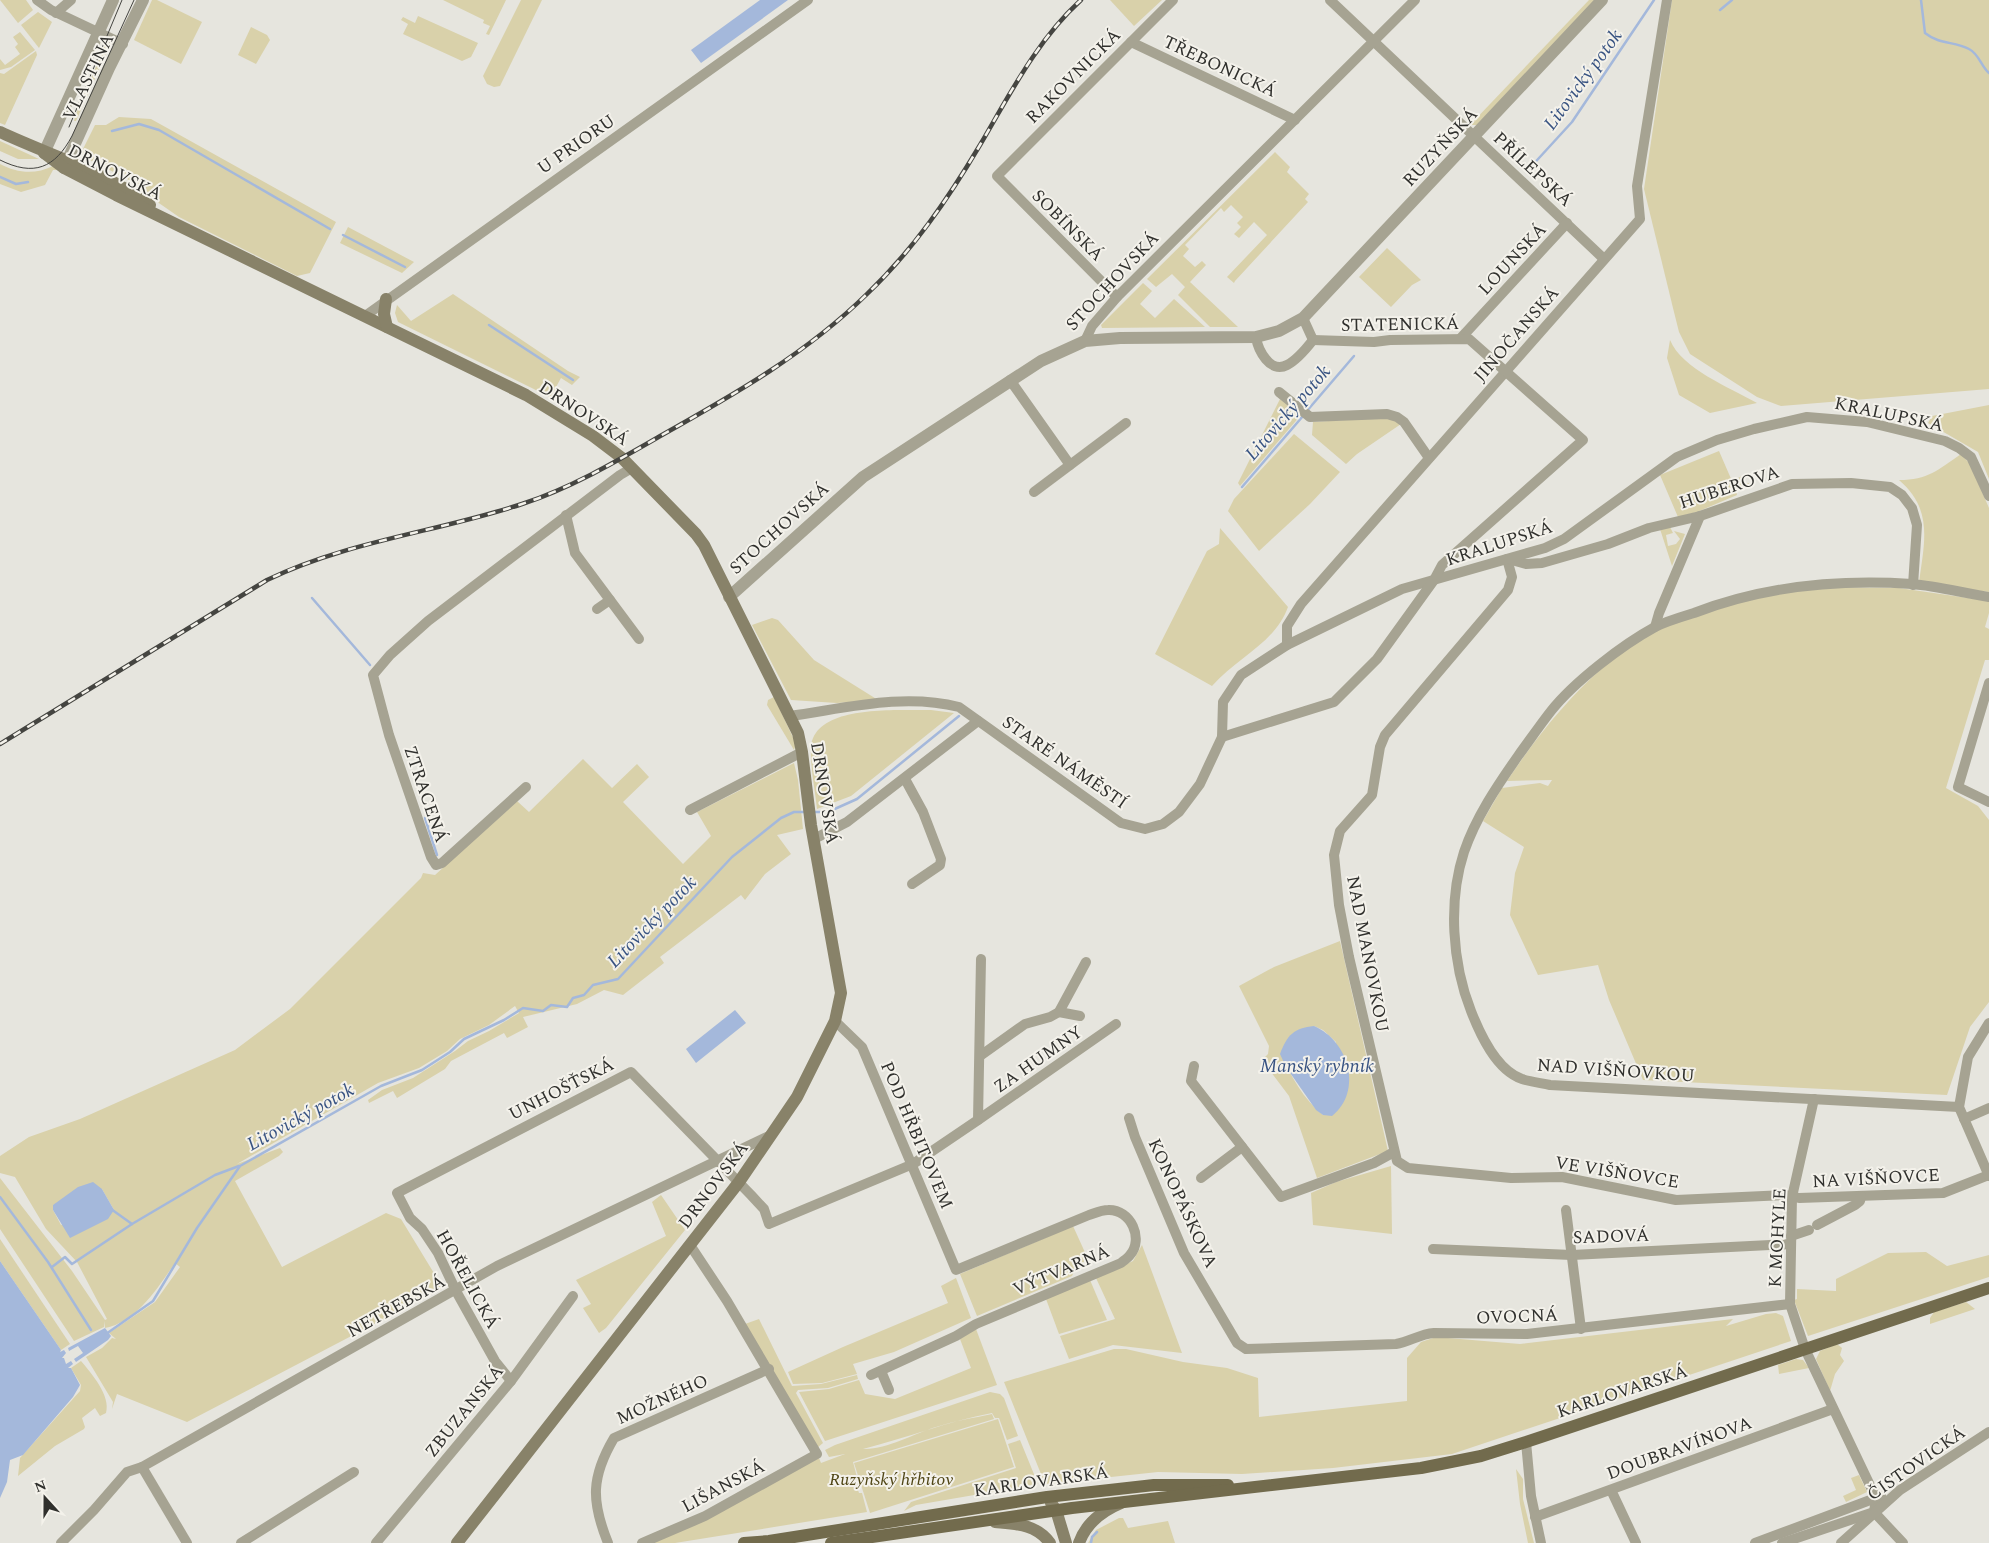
<svg xmlns="http://www.w3.org/2000/svg" width="1989" height="1543" viewBox="0 0 1989 1543" font-family="Spectral,serif">
  <style>
    .green { fill: #d9d1aa; fill-rule: evenodd }
    .water { fill: #a4b8db }
    .lines { fill: none; stroke-linecap: round; stroke-linejoin: round }
    .stream { stroke: #a4b8db; stroke-width: 2.5 }
    .minor { stroke: #a6a392; stroke-width: 10 }
    .tertiary { stroke: #a6a392; stroke-width: 12 }
    .secondary { stroke: #888269; stroke-width: 12 }
    .primary { stroke: #726b4d; stroke-width: 12 }
    .tram { stroke: #454541; stroke-width: 1 }
    .rail-casing { stroke: #454541; stroke-width: 4.5 }
    .rail { stroke: #f4f2eb; stroke-width: 2.5; stroke-dasharray: 8; stroke-linecap: butt }
    .labels { text-anchor: middle; stroke-width: 4; stroke-linejoin: round; paint-order: stroke }
    .street-label { font-size: 18px; fill: #30302d; stroke: #f4f2eb }
    .park-label { font-size: 18px; font-style: italic; fill: #504616; stroke: #f4f2eb }
    .water-label { font-size: 19px; font-style: italic; fill: #385382; stroke: #f4f2eb }
  </style>
  <rect width="100%" height="100%" fill="#e6e5de"/>
  <g class="green">
    <path d="M0,0H26L33,10L18,23Z"/>
    <path d="M152,0H157L202,22L181,64L134,40Z"/>
    <path d="M443,0H506L489,35L486,34L490,26L483,23L484,20Z"/>
    <path d="M521,0H542L500,86L494,87L487,84L483,76Z"/>
    <path d="M1110,0H1162L1134,26Z"/>
    <path d="M1589,0H1595L1477,125H1470Z"/>
    <path d="M1672,0H1989V389L1781,406L1757,397L1690,354L1679,332L1673,308L1644,189Z"/>
    <path d="M38,12L52,22L39,48L21,25Z"/>
    <path d="M418,16L478,43L471,57L462,61L403,34L408,24L401,20L403,17L415,23Z"/>
    <path d="M251,27L267,35L270,40L256,64L238,55Z"/>
    <path d="M20,32L35,50L11,67L0,70V59L5,65L20,54L15,47L18,44L13,37Z"/>
    <path d="M105,45L109,47L76,121H74L76,114Z"/>
    <path d="M36,51L37,55L5,125L0,123V73L4,74Z"/>
    <path d="M119,117L151,119L336,222L310,273L297,276L179,217L143,192L141,186L80,155L95,125H106Z"/>
    <path d="M0,141L39,159H18L0,151Z"/>
    <path d="M1275,152L1290,167L1287,172L1309,194L1305,199L1308,202L1235,281L1234,283L1227,277L1267,235L1254,222L1239,238L1234,234L1241,227L1237,223L1243,217L1231,205L1224,212L1221,208L1185,245L1189,249L1183,256L1195,267L1202,261L1206,265L1190,282L1238,327H1210L1178,295L1185,287L1172,274L1156,287L1147,279Z"/>
    <path d="M0,164C17,173 35,175 53,166L57,168L56,170H53L45,185L21,192L0,184Z"/>
    <path d="M348,227L414,262L402,273L340,243Z"/>
    <path d="M1387,248L1421,280L1412,285L1391,307L1359,277Z"/>
    <path d="M1143,283L1152,291L1140,304L1155,318L1174,299L1205,327L1102,328L1101,325Z"/>
    <path d="M453,294L568,371L580,377L572,385L561,378L556,387L564,391L558,401L398,322L395,313L397,305L411,321Z"/>
    <path d="M1670,340C1682,369 1729,387 1757,403L1710,413L1679,395L1667,358Z"/>
    <path d="M1280,399L1301,415L1240,486L1238,483Z"/>
    <path d="M1989,405V479L1978,452L1928,423L1932,416Z"/>
    <path d="M1391,417L1401,424L1357,454L1346,464L1312,435L1313,422Z"/>
    <path d="M1294,434L1340,472L1310,504L1259,551L1228,511L1234,499Z"/>
    <path d="M1719,451L1732,481L1742,476L1745,483H1750L1736,491L1737,495L1697,512L1678,517L1660,475Z"/>
    <path d="M1961,454L1970,464L1989,508V592L1919,583C1924,543 1934,510 1899,480C1928,480 1938,470 1961,454Z"/>
    <path d="M1670,527L1673,533L1666,535L1668,546L1676,544L1680,539L1674,531L1685,534L1672,566L1660,529Z"/>
    <path d="M1220,528L1288,607C1275,643 1238,657 1212,686L1155,654L1207,551L1219,544Z"/>
    <path d="M1811,587L1899,588L1989,601V613L1985,627L1989,629V660H1985L1946,788L1978,806L1989,820V1002L1970,1027L1947,1095L1643,1080L1609,1000L1598,965L1538,975L1510,915L1515,873L1524,847L1483,821L1502,788L1540,783L1548,786L1552,780L1507,781C1544,726 1590,669 1648,635C1698,607 1756,597 1811,587Z"/>
    <path d="M772,618L778,620L814,660L878,700L837,703L791,700L752,625Z"/>
    <path d="M774,697L796,744L794,750L767,705L768,700Z"/>
    <path d="M931,710L954,713L851,796L817,809C815,789 810,767 811,747C815,703 901,711 931,710Z"/>
    <path d="M583,759L612,788L637,764L649,777L623,802L683,864L711,836L697,812L794,763L798,780L803,829L777,835L791,854L765,874L745,900L741,895L660,957L664,963L623,995L604,990L577,1004L523,1017L528,1027L507,1038L504,1033L451,1061L445,1069L397,1098L393,1091L369,1103L368,1100L382,1090L413,1078L455,1051L468,1041L489,1031L519,1013L515,1006L489,1025L460,1039L447,1051L419,1068L378,1083L237,1164L280,1148L283,1152L279,1156L235,1181L282,1267L386,1213L401,1219L443,1288L187,1422L117,1394L112,1409L113,1402L86,1357L102,1348L112,1338L116,1339L109,1333L155,1302L180,1267L175,1263C158,1287 137,1322 105,1328L104,1321V1327L74,1341L0,1229V1178L72,1271L105,1320L107,1319L77,1262L46,1229L15,1177L0,1173V1156L29,1137L80,1119L235,1050L290,1009L421,878L423,873L435,875L517,801L529,812ZM102,1189L114,1210L61,1225L53,1210V1205Z"/>
    <path d="M1340,941L1388,1151L1317,1178L1289,1096L1262,1060L1268,1054L1269,1046L1239,986L1274,967ZM1314,1026L1323,1030L1336,1042L1323,1115C1304,1100 1290,1075 1281,1054Z"/>
    <path d="M1391,1166L1392,1234L1313,1225L1311,1193L1336,1182Z"/>
    <path d="M661,1195L685,1230L606,1328L599,1333L583,1308L591,1304L576,1280L666,1236L652,1202Z"/>
    <path d="M1073,1226L1088,1259L1076,1267L1072,1276L977,1316L960,1274Z"/>
    <path d="M0,1239L70,1344L61,1350L0,1261Z"/>
    <path d="M1142,1245L1182,1353L1113,1345L1069,1359L1060,1336L1115,1319L1096,1278L1133,1261Z"/>
    <path d="M1926,1252L1947,1266L1989,1255V1277L1808,1336L1794,1300L1797,1299V1289L1836,1291V1279L1888,1253Z"/>
    <path d="M956,1278L971,1318L894,1352L853,1364L857,1374L822,1383L793,1384L788,1372L843,1347L948,1303L941,1286Z"/>
    <path d="M1090,1280L1107,1320L1059,1334L1046,1299Z"/>
    <path d="M1966,1302L1975,1309L1930,1324V1318L1934,1312Z"/>
    <path d="M1776,1313L1783,1316L1791,1341L1452,1454L1333,1468L1242,1474L1158,1472L1045,1484L1004,1382L1114,1349H1126L1183,1362L1227,1368L1258,1378L1259,1417L1407,1401V1358L1421,1342L1436,1337L1520,1344L1733,1319L1726,1326L1766,1314Z"/>
    <path d="M759,1319L792,1386L821,1384L857,1375L858,1379L828,1388L798,1390L796,1393L823,1443L817,1448L745,1324Z"/>
    <path d="M976,1329L997,1385L825,1441L799,1392L829,1389L859,1380L865,1394L895,1399L971,1368L960,1339Z"/>
    <path d="M1837,1344L1842,1348L1840,1355L1844,1361L1835,1374L1830,1391L1816,1359L1820,1351Z"/>
    <path d="M1796,1359L1803,1360L1809,1368L1779,1374L1778,1365Z"/>
    <path d="M81,1361C92,1374 111,1396 106,1413L100,1416L95,1408L82,1418L85,1427L84,1429L55,1446L18,1476L20,1458L80,1391L81,1385L71,1368Z"/>
    <path d="M990,1392L1000,1394L1004,1398L1018,1436L1007,1440L999,1418H995L992,1413C948,1421 907,1438 863,1449C886,1450 913,1434 936,1427C954,1421 973,1418 992,1414L994,1419L853,1462L859,1485L857,1487L859,1493H862L867,1512L675,1543H648L819,1458L821,1463L845,1454L829,1457L825,1450L835,1445Z"/>
    <path d="M998,1419L1014,1467L870,1513L854,1463Z"/>
    <path d="M1020,1440L1038,1484L916,1505L904,1511L911,1502L1016,1468L1008,1444Z"/>
    <path d="M1516,1469L1523,1479V1499L1534,1543H1528L1520,1504Z"/>
    <path d="M1859,1475L1867,1492L1846,1502L1843,1496L1856,1490L1851,1478Z"/>
    <path d="M1119,1518H1123L1128,1528L1168,1521L1175,1543H1088L1096,1530Z"/>
  </g>
  <g class="water">
    <path d="M760,0H788L701,63L691,50Z"/>
    <path d="M735,1010L746,1023L696,1063L686,1049Z"/>
    <path d="M1314,1026C1349,1041 1363,1091 1332,1116L1323,1115L1316,1110L1286,1067L1280,1054C1287,1035 1294,1028 1314,1026Z"/>
    <path d="M93,1182L102,1189L114,1210L108,1219L70,1238L53,1210V1205L78,1187Z"/>
    <path d="M0,1261L61,1350L60,1352L64,1350L66,1353L62,1358H64L66,1364L71,1361L73,1364L68,1368H71L80,1385L73,1397L23,1455L10,1460L7,1482L0,1498Z"/>
    <path d="M105,1328L111,1336L108,1340L76,1362L74,1359L83,1353L78,1346L69,1351L68,1348Z"/>
  </g>
  <g class="lines">
    <g class="stream">
      <path d="M1921,0L1925,33C1940,45 1954,41 1969,49C1979,54 1981,66 1989,73"/>
      <path d="M1720,10L1732,0"/>
      <path d="M112,131L139,124L159,130L330,229"/>
      <path d="M1528,170L1572,122L1654,0"/>
      <path d="M0,177L16,184L28,182"/>
      <path d="M343,235L405,267"/>
      <path d="M489,325L573,380"/>
      <path d="M1306,412L1354,356"/>
      <path d="M1242,487L1303,416"/>
      <path d="M312,598L370,665"/>
      <path d="M814,812H828L857,799L959,716"/>
      <path d="M425,818L437,855"/>
      <path d="M0,1197L48,1262L91,1330"/>
      <path d="M111,1209L132,1224"/>
      <path d="M52,1267L65,1257L72,1264L132,1224L215,1175L239,1166"/>
      <path d="M106,1334L153,1301L197,1228L240,1166L381,1086L422,1070L450,1052L464,1039L504,1020L523,1008L543,1011L551,1005L567,1007L573,998L584,995L593,985L618,979L732,857L781,818L794,812H806"/>
      <path d="M1091,1543L1092,1537L1097,1532"/>
    </g>
    <g class="minor">
      <path d="M37,0L51,10L123,44"/>
      <path d="M1330,0L1604,259"/>
      <path d="M56,13L71,0"/>
      <path d="M1131,42L1295,120"/>
      <path d="M1117,297L997,176L1173,0"/>
      <path d="M365,316L808,0"/>
      <path d="M1303,318L1313,340"/>
      <path d="M1256,337C1258,350 1270,374 1287,365C1297,360 1306,349 1313,340"/>
      <path d="M1460,339L1567,223"/>
      <path d="M1085,341L1092,326L1117,297L1415,0"/>
      <path d="M1010,380L1070,465"/>
      <path d="M1279,392L1310,417L1387,414L1397,417L1404,422L1429,458"/>
      <path d="M1034,492L1126,423"/>
      <path d="M566,515L575,553L639,639"/>
      <path d="M1507,559L1512,577L1508,590L1385,735L1380,747L1372,795L1340,831L1334,855L1339,905L1349,957L1397,1161L1408,1168L1511,1178L1562,1177L1676,1200L1786,1195L1799,1198L1943,1193L1989,1175"/>
      <path d="M1508,559L1526,564L1542,563L1608,544L1649,528L1700,516L1792,484L1851,483L1890,487L1902,495L1912,508L1917,525L1913,585"/>
      <path d="M597,609L610,600"/>
      <path d="M1655,627L1659,613L1700,516"/>
      <path d="M1287,645V626L1301,604L1640,219L1637,186L1667,0"/>
      <path d="M1989,683L1958,787L1989,802"/>
      <path d="M790,716C847,708 903,693 959,707L1121,823L1145,829L1163,824L1179,812L1200,784L1222,737L1223,702L1241,675L1287,645L1402,589L1545,548L1564,539L1677,457L1717,440L1754,429L1807,417L1867,422L1945,441L1959,448L1971,457L1989,496"/>
      <path d="M1222,737L1334,702L1377,659L1434,580L1442,565L1583,440L1469,339L1390,340L1374,342L1313,340"/>
      <path d="M905,779L923,812L941,859L940,865L912,884"/>
      <path d="M526,787L442,863L436,865L431,857L389,735L373,675L390,655L428,621L620,475L632,468"/>
      <path d="M690,810L802,752"/>
      <path d="M814,839L847,822L978,721"/>
      <path d="M1059,1012L1080,1016"/>
      <path d="M835,1021L862,1047L956,1270L1089,1215C1095,1213 1102,1210 1108,1210C1131,1209 1144,1239 1130,1255C1128,1258 1123,1261 1121,1263L976,1324L956,1336L871,1375"/>
      <path d="M1989,1023L1968,1057L1959,1107L1989,1176"/>
      <path d="M980,1056L1025,1024L1050,1017L1059,1012L1086,962"/>
      <path d="M1194,1066L1191,1081L1281,1197L1374,1163L1394,1152"/>
      <path d="M1814,1099L1792,1197L1790,1304L1805,1349L1876,1498L1874,1512"/>
      <path d="M1959,1107L1550,1085C1541,1083 1531,1082 1522,1079C1496,1070 1480,1034 1471,1011C1452,963 1448,901 1464,852C1476,817 1497,786 1518,756C1529,741 1540,725 1551,711C1574,682 1622,645 1655,627C1667,621 1681,617 1694,613C1764,586 1837,579 1912,584C1937,586 1963,593 1989,597"/>
      <path d="M1129,1118L1135,1137L1184,1253L1237,1343L1246,1349L1396,1344C1410,1342 1419,1334 1434,1333L1527,1334L1790,1304"/>
      <path d="M1964,1119L1989,1108"/>
      <path d="M978,1120L981,959"/>
      <path d="M1201,1178L1242,1147"/>
      <path d="M1566,1210L1581,1329"/>
      <path d="M1817,1225L1855,1205L1860,1201L1861,1196"/>
      <path d="M1791,1236L1809,1230"/>
      <path d="M1433,1249L1572,1255L1791,1244"/>
      <path d="M881,1371L889,1390"/>
      <path d="M511,1381L495,1361L456,1291L438,1253L422,1229L410,1218L397,1193L631,1072L751,1195L764,1209L769,1224L913,1164L978,1120L1116,1024"/>
      <path d="M1526,1442L1531,1496L1541,1543"/>
      <path d="M142,1467L187,1543"/>
      <path d="M1611,1490L1636,1543"/>
      <path d="M1874,1512L1903,1543"/>
      <path d="M1535,1517L1833,1409"/>
      <path d="M61,1543L94,1510L127,1472L142,1467L497,1266L771,1135"/>
      <path d="M241,1543L354,1472"/>
      <path d="M376,1543L511,1381L573,1296"/>
      <path d="M608,1543C591,1501 591,1477 614,1438L769,1369"/>
      <path d="M642,1543L705,1516L817,1454L727,1301L690,1245"/>
      <path d="M1755,1543L1881,1496"/>
      <path d="M1782,1543L1871,1513"/>
      <path d="M1841,1543L1900,1490L1989,1432"/>
    </g>
    <g class="tertiary">
      <path d="M44,153L113,0"/>
      <path d="M64,168L109,68L143,0"/>
      <path d="M729,597L863,477L1041,361L1085,341L1120,338L1256,337L1279,331L1303,318L1602,0"/>
    </g>
    <g class="secondary">
      <path d="M0,132C51,156 104,171 150,205"/>
      <path d="M44,153L64,168L116,195L526,395L593,436L622,458L696,534L704,545L798,733L802,752L811,825L841,993L835,1021L797,1097L739,1182L457,1543"/>
      <path d="M386,299L384,314L387,327"/>
      <path d="M1051,1503L1056,1510L1066,1543"/>
      <path d="M995,1522C1016,1524 1036,1524 1050,1543"/>
      <path d="M1079,1543C1086,1523 1102,1511 1121,1503"/>
    </g>
    <g class="primary">
      <path d="M744,1543L769,1541L1047,1497L1154,1485H1228"/>
      <path d="M831,1543L1072,1508L1421,1468L1481,1456L1526,1442L1989,1288"/>
    </g>
    <g class="tram">
      <path d="M69,127L122,0"/>
      <path d="M0,160C34,177 55,168 72,136L134,0"/>
    </g>
    <g class="rail-casing">
      <path id="rail" d="M0,744L267,580C348,541 437,532 522,504C571,488 617,461 662,435C735,394 807,353 867,294C913,250 948,199 980,145C1010,94 1037,40 1081,0"/>
    </g>
    <use href="#rail" class="rail"/>
  </g>
  <g class="labels">
    <g class="street-label">
      <text transform="translate(1220 66) rotate(25)" y="6">TŘEBONICKÁ</text>
      <text transform="translate(1073 76) rotate(-45)" y="6">RAKOVNICKÁ</text>
      <text transform="translate(88 77) rotate(-64)" y="6">VLASTINA</text>
      <text transform="translate(576 144) rotate(-35)" y="6">U PRIORU</text>
      <text transform="translate(1440 147) rotate(-47)" y="6">RUZYŇSKÁ</text>
      <text transform="translate(1533 169) rotate(43)" y="6">PŘÍLEPSKÁ</text>
      <text transform="translate(115 172) rotate(27)" y="6">DRNOVSKÁ</text>
      <text transform="translate(1068 225) rotate(45)" y="6">SOBÍNSKÁ</text>
      <text transform="translate(1512 259) rotate(-47)" y="6">LOUNSKÁ</text>
      <text transform="translate(1112 281) rotate(-47)" y="6">STOCHOVSKÁ</text>
      <text transform="translate(1400 324) rotate(-1)" y="6">STATENICKÁ</text>
      <text transform="translate(1516 334) rotate(-49)" y="6">JINOČANSKÁ</text>
      <text transform="translate(584 413) rotate(33)" y="6">DRNOVSKÁ</text>
      <text transform="translate(1889 414) rotate(12)" y="6">KRALUPSKÁ</text>
      <text transform="translate(1729 487) rotate(-18)" y="6">HUBEROVA</text>
      <text transform="translate(779 528) rotate(-42)" y="6">STOCHOVSKÁ</text>
      <text transform="translate(1499 543) rotate(-18)" y="6">KRALUPSKÁ</text>
      <text transform="translate(1065 762) rotate(35)" y="6">STARÉ NÁMĚSTÍ</text>
      <text transform="translate(825 793) rotate(81)" y="6">DRNOVSKÁ</text>
      <text transform="translate(426 794) rotate(71)" y="6">ZTRACENÁ</text>
      <text transform="translate(1368 954) rotate(79)" y="6">NAD MANOVKOU</text>
      <text transform="translate(1038 1059) rotate(-35)" y="6">ZA HUMNY</text>
      <text transform="translate(1616 1070) rotate(4)" y="6">NAD VIŠŇOVKOU</text>
      <text transform="translate(561 1089) rotate(-27)" y="6">UNHOŠŤSKÁ</text>
      <text transform="translate(917 1135) rotate(67)" y="6">POD HŘBITOVEM</text>
      <text transform="translate(1617 1172) rotate(9)" y="6">VE VIŠŇOVCE</text>
      <text transform="translate(1876 1178) rotate(-3)" y="6">NA VIŠŇOVCE</text>
      <text transform="translate(713 1185) rotate(-53)" y="6">DRNOVSKÁ</text>
      <text transform="translate(1183 1203) rotate(65)" y="6">KONOPÁSKOVA</text>
      <text transform="translate(1611 1236) rotate(-2)" y="6">SADOVÁ</text>
      <text transform="translate(1777 1238) rotate(-87)" y="6">K MOHYLE</text>
      <text transform="translate(1061 1270) rotate(-23)" y="6">VÝTVARNÁ</text>
      <text transform="translate(468 1279) rotate(61)" y="6">HOŘELICKÁ</text>
      <text transform="translate(396 1306) rotate(-29)" y="6">NETŘEBSKÁ</text>
      <text transform="translate(1517 1316) rotate(-2)" y="6">OVOCNÁ</text>
      <text transform="translate(1622 1391) rotate(-18)" y="6">KARLOVARSKÁ</text>
      <text transform="translate(662 1399) rotate(-24)" y="6">MOŽNÉHO</text>
      <text transform="translate(464 1411) rotate(-51)" y="6">ZBUZANSKÁ</text>
      <text transform="translate(1679 1448) rotate(-20)" y="6">DOUBRAVÍNOVA</text>
      <text transform="translate(1916 1463) rotate(-35)" y="6">ČISTOVICKÁ</text>
      <text transform="translate(1041 1481) rotate(-8)" y="6">KARLOVARSKÁ</text>
      <text transform="translate(723 1486) rotate(-28)" y="6">LIŠANSKÁ</text>
    </g>
    <g class="park-label">
      <text x="891" y="1485">Ruzyňský hřbitov</text>
    </g>
    <g class="water-label">
      <text transform="translate(1582 79) rotate(-54)" y="7">Litovický potok</text>
      <text transform="translate(1287 412) rotate(-49)" y="7">Litovický potok</text>
      <text transform="translate(651 921) rotate(-46)" y="7">Litovický potok</text>
      <text x="1317" y="1072">Manský rybník</text>
      <text transform="translate(300 1116) rotate(-29)" y="7">Litovický potok</text>
    </g>
  </g>
  <g transform="translate(45 1498) rotate(339)" stroke="#f4f2eb" stroke-width="4" paint-order="stroke">
  <path d="M0-4L9 19L0 12L-9 19Z" fill="#30302d"/>
  <text y="-8" font-size="14" font-weight="bold" text-anchor="middle" fill="#30302d">N</text>
  </g>
</svg>
